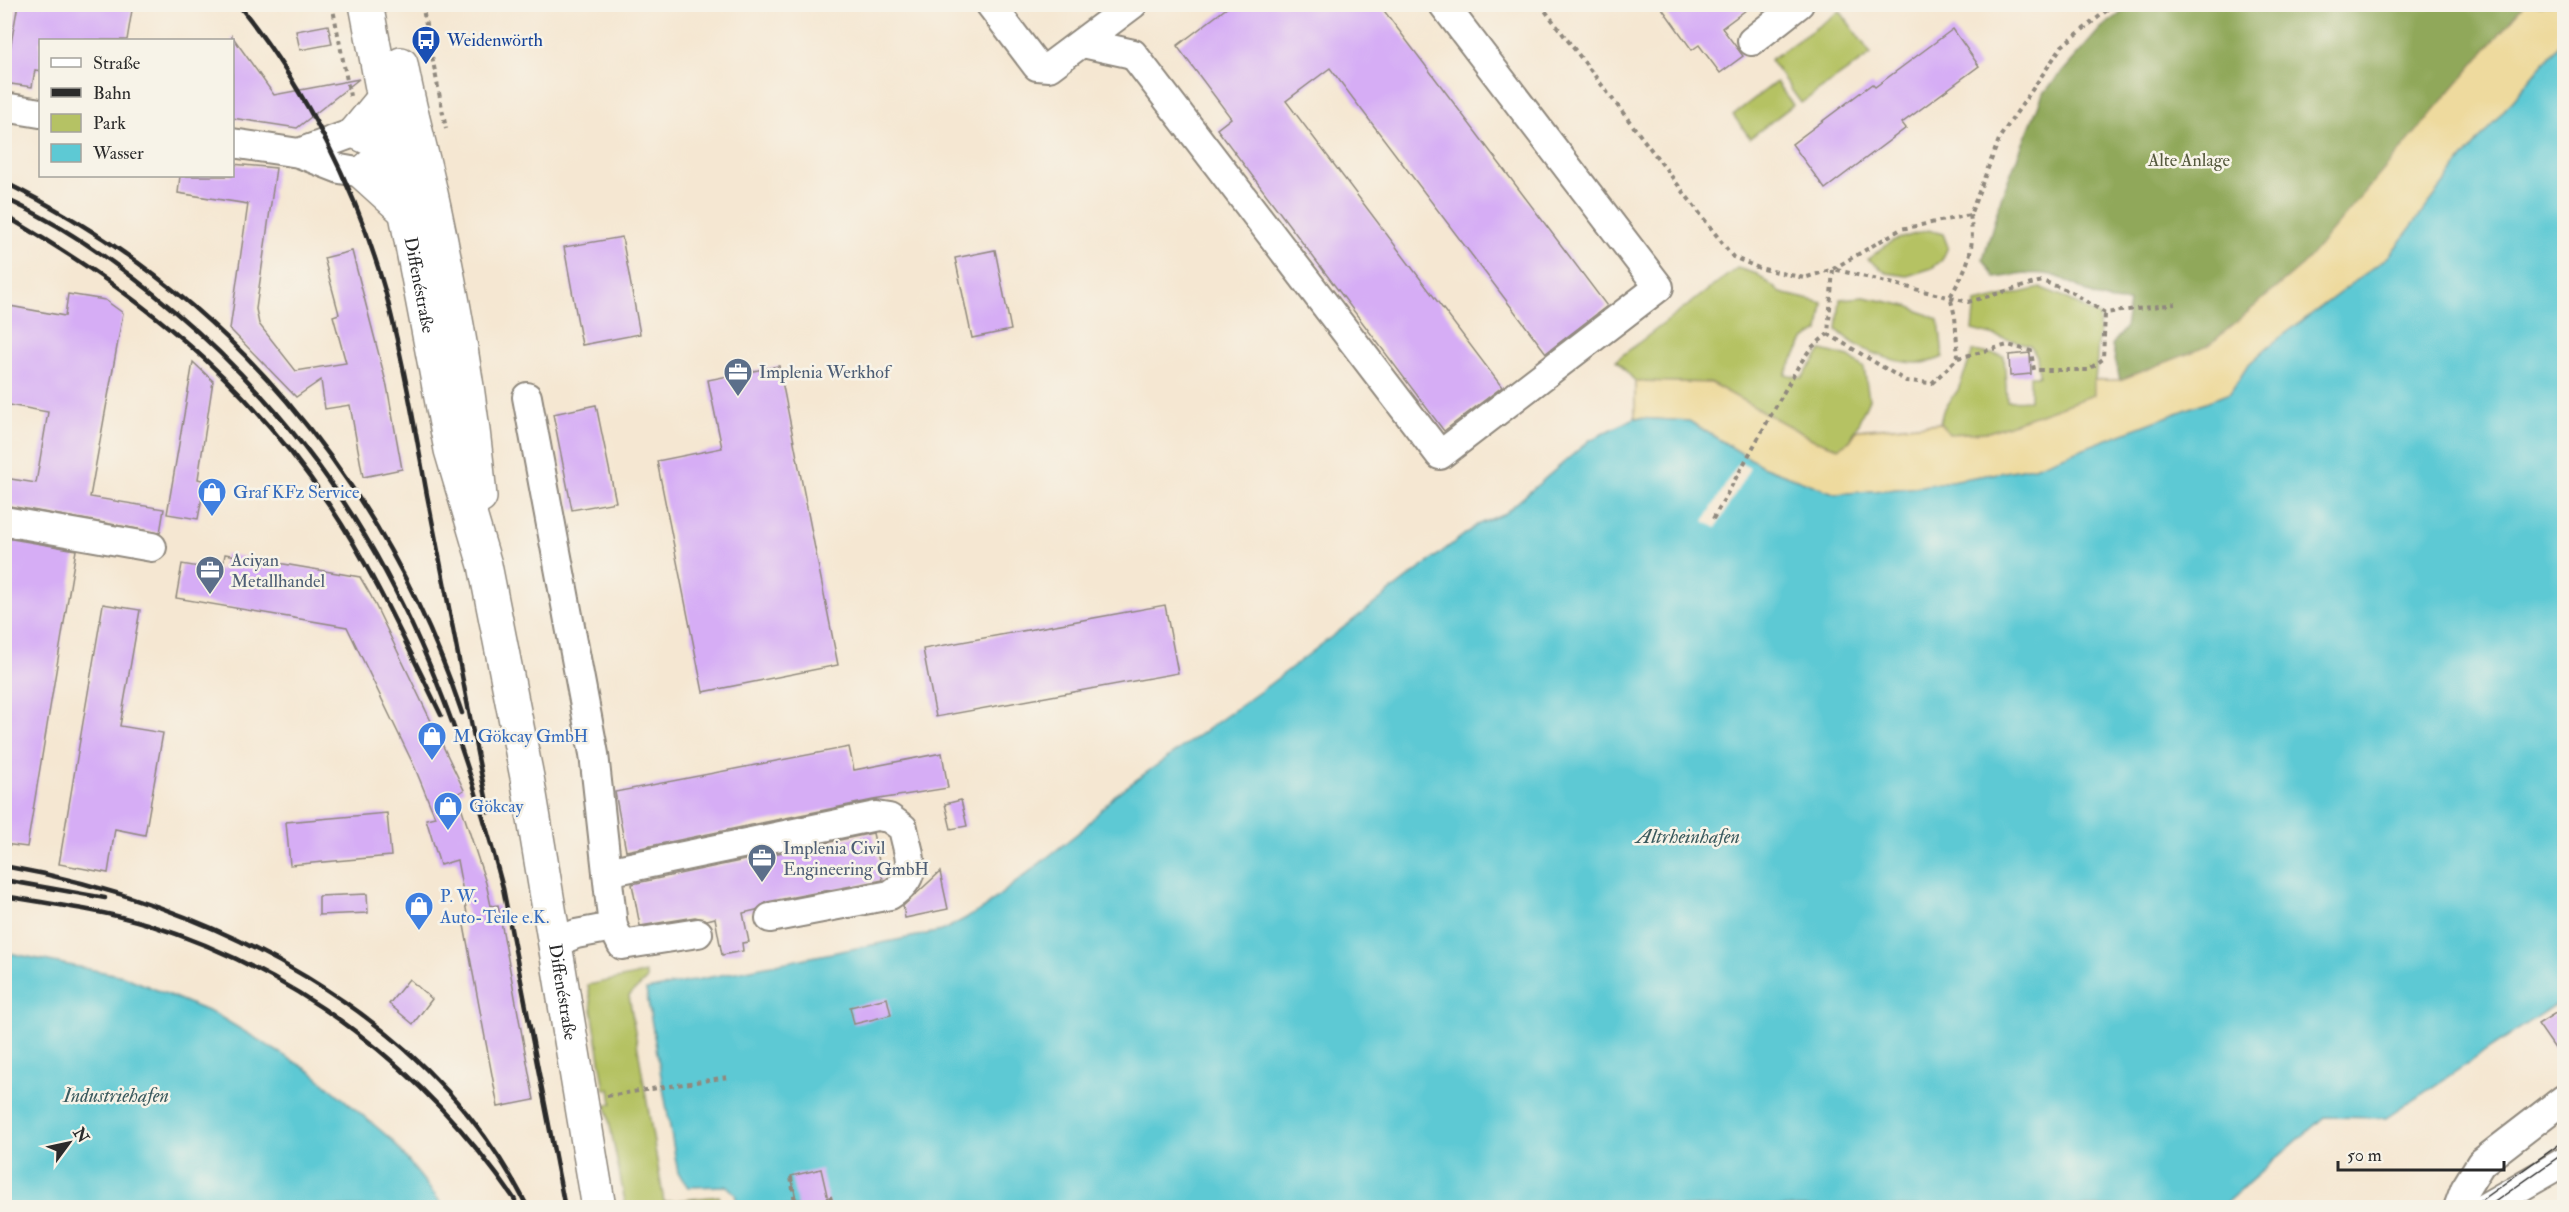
<svg xmlns="http://www.w3.org/2000/svg" width="2569" height="1212" viewBox="0 0 2569 1212" font-family="'IM FELL Double Pica',serif">
  <style>
    .green { fill: #b5c264; stroke: #707648; stroke-width: 1.5 }
    .forest { fill: #90a85a; stroke: #5e6a42; stroke-width: 1.5 }
    .sand { fill: #eeda9e; stroke: #8c8264; stroke-width: 1.5 }
    .water { fill: #5dc9d4; stroke: #447a80; stroke-width: 1.5 }
    .pier { fill: #f5e7d2 }
    .building { fill: #d6adf5 }
    .lines { fill: none; stroke-linecap: round; stroke-linejoin: round }
    .minor-casing { stroke: #90897e; stroke-width: 32 }
    .major-casing { stroke: #90897e; stroke-width: 36 }
    .path { stroke: #90897e; stroke-width: 4; stroke-dasharray: 4.5 4.5; stroke-linecap: butt }
    .minor { stroke: #fff; stroke-width: 28 }
    .major { stroke: #fff; stroke-width: 33 }
    .tram { stroke: #2b2b2b; stroke-width: 1.5 }
    .rail { stroke: #2b2b2b; stroke-width: 4.5 }
    .labels { text-anchor: middle; stroke-width: 5; stroke-linejoin: round; paint-order: stroke }
    .transit-label { font-size: 18px; fill: #164399; stroke: #f7f3e8; text-anchor: start }
    .park-label { font-size: 18px; fill: #54583c; stroke: #f7f3e8 }
    .street-label { font-size: 18px; fill: #2b2b2b; stroke: #f7f3e8 }
    .service-label { font-size: 18px; fill: #4e5e75; stroke: #f7f3e8; text-anchor: start }
    .shop-label { font-size: 18px; fill: #366cbe; stroke: #f7f3e8; text-anchor: start }
    .water-label { font-size: 20px; font-style: italic; fill: #3a5a5e; stroke: #f7f3e8 }
  </style>
  <rect width="100%" height="100%" fill="#f7f3e8"/>
  <filter id="ink" filterUnits="userSpaceOnUse"><feTurbulence type="fractalNoise" baseFrequency=".0167" numOctaves="2"/><feDisplacementMap in="SourceGraphic" scale="12" xChannelSelector="R" yChannelSelector="G"/><feConvolveMatrix kernelMatrix="1 2 1 2 8 2 1 2 1" color-interpolation-filters="sRGB"/></filter>
  <filter id="wash" filterUnits="userSpaceOnUse"><feTurbulence type="fractalNoise" baseFrequency=".008" numOctaves="4" result="noise"/><feDisplacementMap in="SourceGraphic" scale="24" xChannelSelector="R" yChannelSelector="G"/><feGaussianBlur stdDeviation="1.35" result="paint"/><feColorMatrix in="noise" values="0 0 0 0 0 0 0 0 0 0 0 0 0 0 0 0 0 1.4 0 .05"/><feComposite in="paint" operator="in"/></filter>
  <g filter="url(#wash)">
    <rect width="100%" height="100%" fill="#f5e7d2"/>
    <g class="green">
      <path d="M1840,11L1871,54L1801,103L1770,60Z"/>
      <path d="M1776,82L1793,105L1750,138L1733,115Z"/>
      <path d="M1928,230L1943,234L1948,247L1942,260L1932,268L1907,276L1887,273L1868,259L1892,241Z"/>
      <path d="M1737,268L1757,274L1781,293L1823,303L1819,331L1804,340L1785,374L1802,378L1822,350L1849,357L1864,368L1869,399L1850,441L1839,448L1814,440L1711,383L1635,381L1616,360Z"/>
      <path d="M2041,288L2062,296L2100,317L2094,395L1989,432L1949,434L1940,423L1943,411L1958,390L1973,351L2004,356L2007,401L2030,400V376H2039L2037,357L2030,345L1972,330L1975,303Z"/>
      <path d="M1864,297L1908,306L1939,320L1943,357C1912,373 1861,353 1837,330L1840,299Z"/>
      <path d="M645,973L647,979L629,996L664,1202L719,1196L722,1207H626L606,1105L612,1104L610,1089L605,1090L588,985Z"/>
    </g>
    <path class="forest" d="M2132,5H2524L2303,265L2208,346L2120,380L2112,345L2125,328L2129,302C2091,303 2085,286 2055,276C2038,270 2013,276 1995,278L1983,259L2002,195L2043,94L2101,28Z"/>
    <path class="sand" d="M2524,5H2564V39L2464,158L2389,256L2269,346L2249,364L2230,393L2034,467L1910,488L1836,494L1762,466L1689,421L1635,418V381L1711,383L1814,440L1838,448L1850,441L1857,430L1940,423L1949,434L1989,432L2094,395V380H2120L2208,346L2303,265Z"/>
    <g class="water">
      <path d="M2564,39V999L2386,1118L2324,1117L2221,1207H738L735,1194L727,1186L688,1187L678,1173L646,990L942,931L981,910L1083,829L1115,795L1261,691L1477,525L1505,513L1590,440L1635,418L1689,421L1762,466L1836,494L1910,488L2034,467L2230,393L2249,364L2269,346L2389,256L2464,158Z"/>
      <path d="M4,952L123,976L217,1015L310,1071L392,1140L444,1207H5Z"/>
    </g>
    <path class="pier" d="M1739,462L1750,468L1716,528L1704,521Z"/>
    <g id="blocks">
      <g class="building">
        <path d="M18,4H133L127,40H40V71L35,70L32,87L4,83Z"/>
        <path d="M1232,4H1379L1607,306L1546,353L1330,68L1286,101L1502,387L1444,431L1217,129L1231,118L1177,46Z"/>
        <path d="M1659,4H1754L1722,28L1743,56L1720,73L1699,45L1692,50Z"/>
        <path d="M328,25L332,44L300,50L296,31Z"/>
        <path d="M1953,29L1979,66L1902,123L1906,128L1825,189L1792,144L1872,84L1875,87Z"/>
        <path d="M232,36L274,95L359,79L297,128L232,118Z"/>
        <path d="M232,164L276,168L256,309L259,324L296,371L346,363L333,316L339,314L324,258L352,251L387,386L402,469L363,477L350,405L325,409L321,380L296,397L230,329L248,204L178,193L180,176H232Z"/>
        <path d="M622,237L640,334L582,345L564,247Z"/>
        <path d="M995,250L1011,330L972,338L955,258Z"/>
        <path d="M68,294L105,300L123,313L90,497L164,509L160,533L4,505V478L36,483L48,412L4,404V305L65,316Z"/>
        <path d="M2030,353L2031,374L2010,376L2009,355Z"/>
        <path d="M193,362L213,381L198,479L205,481L198,519L167,514Z"/>
        <path d="M779,366L838,665L703,692L657,461L722,448L708,380Z"/>
        <path d="M596,405L616,502L572,510L553,414Z"/>
        <path d="M6,538L76,550L27,847L4,844Z"/>
        <path d="M225,554L360,577L371,596L464,790L457,794L486,883L491,906L498,905L534,1100L498,1107L463,920L468,919L457,860L440,865L426,819L435,817L415,768L347,627L176,598L182,564L222,571Z"/>
        <path d="M103,604L140,610L120,726L163,733L145,835L115,829L108,873L59,864Z"/>
        <path d="M1165,605L1178,673L936,717L923,649Z"/>
        <path d="M849,747L854,770L942,753L948,788L873,800L626,851L615,792Z"/>
        <path d="M961,800L967,826L951,829L945,804Z"/>
        <path d="M387,813L391,856L290,865L286,822Z"/>
        <path d="M873,833L883,880L767,902L756,910L743,913L749,942L742,943L743,951L722,955L715,918L707,920L695,917L640,926L632,884Z"/>
        <path d="M940,872L948,909L905,918L903,906Z"/>
        <path d="M367,894L368,913L319,915V896Z"/>
        <path d="M409,979L432,999L413,1024L389,1004Z"/>
        <path d="M887,998L891,1015L854,1024L850,1007Z"/>
        <path d="M2565,1007V1063L2538,1024Z"/>
        <path d="M821,1169L830,1208H798L791,1176Z"/>
      </g>
    </g>
  </g>
  <g filter="url(#ink)">
    <use href="#blocks" fill-opacity="0" stroke="#90897e" stroke-width="1.5"/>
    <g class="lines">
      <g class="minor-casing">
        <g id="minor">
          <path d="M990,4L1037,66L1049,67L1133,4"/>
          <path d="M1752,41L1799,4"/>
          <path d="M1083,43L1133,54L1440,455L1659,287L1443,4"/>
          <path d="M4,107L40,113"/>
          <path d="M232,143L299,153L340,169L363,173"/>
          <path d="M299,153L356,132"/>
          <path d="M527,397L594,754L613,927"/>
          <path d="M4,521L152,547"/>
          <path d="M607,872L876,816L889,818L903,828C909,859 921,875 890,895L770,918"/>
          <path d="M554,943L576,934L613,927L622,945L698,933"/>
          <path d="M2458,1208L2465,1189L2481,1163L2564,1099"/>
          <path d="M2484,1208L2564,1162"/>
        </g>
      </g>
      <g class="major-casing">
        <g id="major">
          <path id="s1" d="M366,4L451,450L485,565L527,777L599,1208"/>
          <path d="M401,64C410,113 424,159 434,207C454,303 472,400 480,497"/>
          <path d="M384,98L356,132L408,156"/>
          <path d="M406,212L363,173L407,136"/>
        </g>
      </g>
      <g class="path">
        <path d="M332,4L350,96"/>
        <path d="M422,4L446,129"/>
        <path d="M1540,4L1733,257L1759,268L1804,278L1833,269L1901,229L1970,215L2000,137L2062,46L2115,4"/>
        <path d="M1828,334L1906,381L1932,383L1958,358L1955,316L1950,297C1967,267 1976,251 1970,215"/>
        <path d="M1958,358L2008,345L2031,351L2034,370H2088L2103,359L2105,313"/>
        <path d="M1713,519L1799,365L1811,348L1828,334L1833,269L1968,302L2042,281L2070,291L2105,313L2175,304"/>
        <path d="M607,1096L728,1077"/>
        <path d="M791,1177L796,1208"/>
        <path d="M830,1196L833,1208"/>
      </g>
      <use href="#minor" class="minor"/>
      <use href="#major" class="major"/>
      <g class="tram">
        <path d="M2470,1208L2564,1141"/>
        <path d="M2486,1208L2564,1153"/>
      </g>
      <g class="rail">
        <path d="M238,4C306,89 357,190 386,294C403,360 415,428 427,495C448,600 467,706 489,812"/>
        <path d="M4,182C225,290 384,481 462,713"/>
        <path d="M4,198C65,226 123,267 174,311C360,469 442,656 503,888L565,1208"/>
        <path d="M4,215C137,292 244,377 330,506C374,572 406,644 441,715"/>
        <path d="M4,866C210,902 431,1013 528,1208"/>
        <path d="M4,880L105,898"/>
        <path d="M4,896C52,904 101,910 147,924C300,972 425,1069 515,1200"/>
      </g>
    </g>
  </g>
  <defs>
    <g id="bus-pin" transform="scale(1.5)"><path d="M0 17L-7.5 6A9.5 9.5 0 1 1 7.5 6Z" fill="#1a4fb4" stroke="#f7f3e8"/><path d="M-5-6H5V4H4V6H2V4H-2V6H-4V4H-5ZM-3.5-4V0h7V-4ZM-3.5 1.2v1.5H-2V1.2ZM2 1.2v1.5H3.5V1.2Z" fill="#fff"/></g>
    <g id="office-pin" transform="scale(1.5)"><path d="M0 17L-7.5 6A9.5 9.5 0 1 1 7.5 6Z" fill="#5c6f8a" stroke="#f7f3e8"/><path d="M-6-3h4V-5.5h4V-3h4V5H-6ZM-1-4.5V-3h2v-1.5ZM-6 0V1H6V0Z" fill="#fff"/></g>
    <g id="shop-pin" transform="scale(1.5)"><path d="M0 17L-7.5 6A9.5 9.5 0 1 1 7.5 6Z" fill="#3f7fe0" stroke="#f7f3e8"/><path d="M-5-2.5h2.3a2.7 3.5 0 0 1 5.4 0H5L5.5 6h-11ZM-1.5-2.5h3a1.5 2.3 0 0 0-3 0Z" fill="#fff"/></g>
  </defs>
  <g fill-rule="evenodd">
    <use href="#bus-pin" x="426" y="40"/>
    <use href="#office-pin" x="738" y="372"/>
    <use href="#shop-pin" x="212" y="492"/>
    <use href="#office-pin" x="210" y="570"/>
    <use href="#shop-pin" x="432" y="736"/>
    <use href="#shop-pin" x="448" y="806"/>
    <use href="#office-pin" x="762" y="858"/>
    <use href="#shop-pin" x="419" y="906"/>
  </g>
  <g class="labels">
    <g class="transit-label">
      <text x="447" y="46">Weidenwörth</text>
    </g>
    <g class="park-label">
      <text x="2189" y="166">Alte Anlage</text>
    </g>
    <g class="street-label">
      <text dy="6" stroke="none"><textPath href="#s1" startOffset="286">Diffenéstraße</textPath></text>
      <text dy="6" stroke="none"><textPath href="#s1" startOffset="1008">Diffenéstraße</textPath></text>
    </g>
    <g class="service-label">
      <text x="759" y="378">Implenia Werkhof</text>
      <text x="231" y="566">Aciyan<tspan x="231" dy="21">Metallhandel</tspan></text>
      <text x="783" y="854">Implenia Civil<tspan x="783" dy="21">Engineering GmbH</tspan></text>
    </g>
    <g class="shop-label">
      <text x="233" y="498">Graf KFz Service</text>
      <text x="453" y="742">M. Gökcay GmbH</text>
      <text x="469" y="812">Gökcay</text>
      <text x="440" y="902">P. W.<tspan x="440" dy="21">Auto-Teile e.K.</tspan></text>
    </g>
    <g class="water-label">
      <text x="1688" y="843">Altrheinhafen</text>
      <text x="116" y="1102">Industriehafen</text>
    </g>
  </g>
  <rect width="2569" height="1212" fill="none" stroke="#f7f3e8" stroke-width="24"/>
  <rect x="39" y="39" width="195" height="138" fill="#f7f3e8" stroke="#a5a39c" stroke-width="1.5"/>
  <rect x="51" y="58" width="30" height="9" fill="#ffffff" stroke="#a5a39c" stroke-width="1.5"/>
  <text x="93" y="69" font-size="18" fill="#2b2b2b">Straße</text>
  <rect x="51" y="88" width="30" height="9" fill="#2b2b2b" stroke="#a5a39c" stroke-width="1.5"/>
  <text x="93" y="99" font-size="18" fill="#2b2b2b">Bahn</text>
  <rect x="51" y="114" width="30" height="18" fill="#b5c264" stroke="#a5a39c" stroke-width="1.5"/>
  <text x="93" y="129" font-size="18" fill="#2b2b2b">Park</text>
  <rect x="51" y="144" width="30" height="18" fill="#5dc9d4" stroke="#a5a39c" stroke-width="1.5"/>
  <text x="93" y="159" font-size="18" fill="#2b2b2b">Wasser</text>
  <g transform="translate(69 1143) rotate(57)" stroke="#f7f3e8" stroke-width="4.5" paint-order="stroke">
  <path d="M0-4.5L10 22L0 15L-10 22Z" fill="#2b2b2b"/>
  <text y="-9" font-size="16" font-weight="bold" text-anchor="middle" fill="#2b2b2b">N</text>
  </g>
  <path d="M2338 1161v9h166v-9" fill="none" stroke="#2b2b2b" stroke-width="3"/>
  <text x="2347" y="1161" font-size="18" fill="#2b2b2b" stroke="#f7f3e8" stroke-width="4.5" paint-order="stroke">50 m</text>
</svg>
